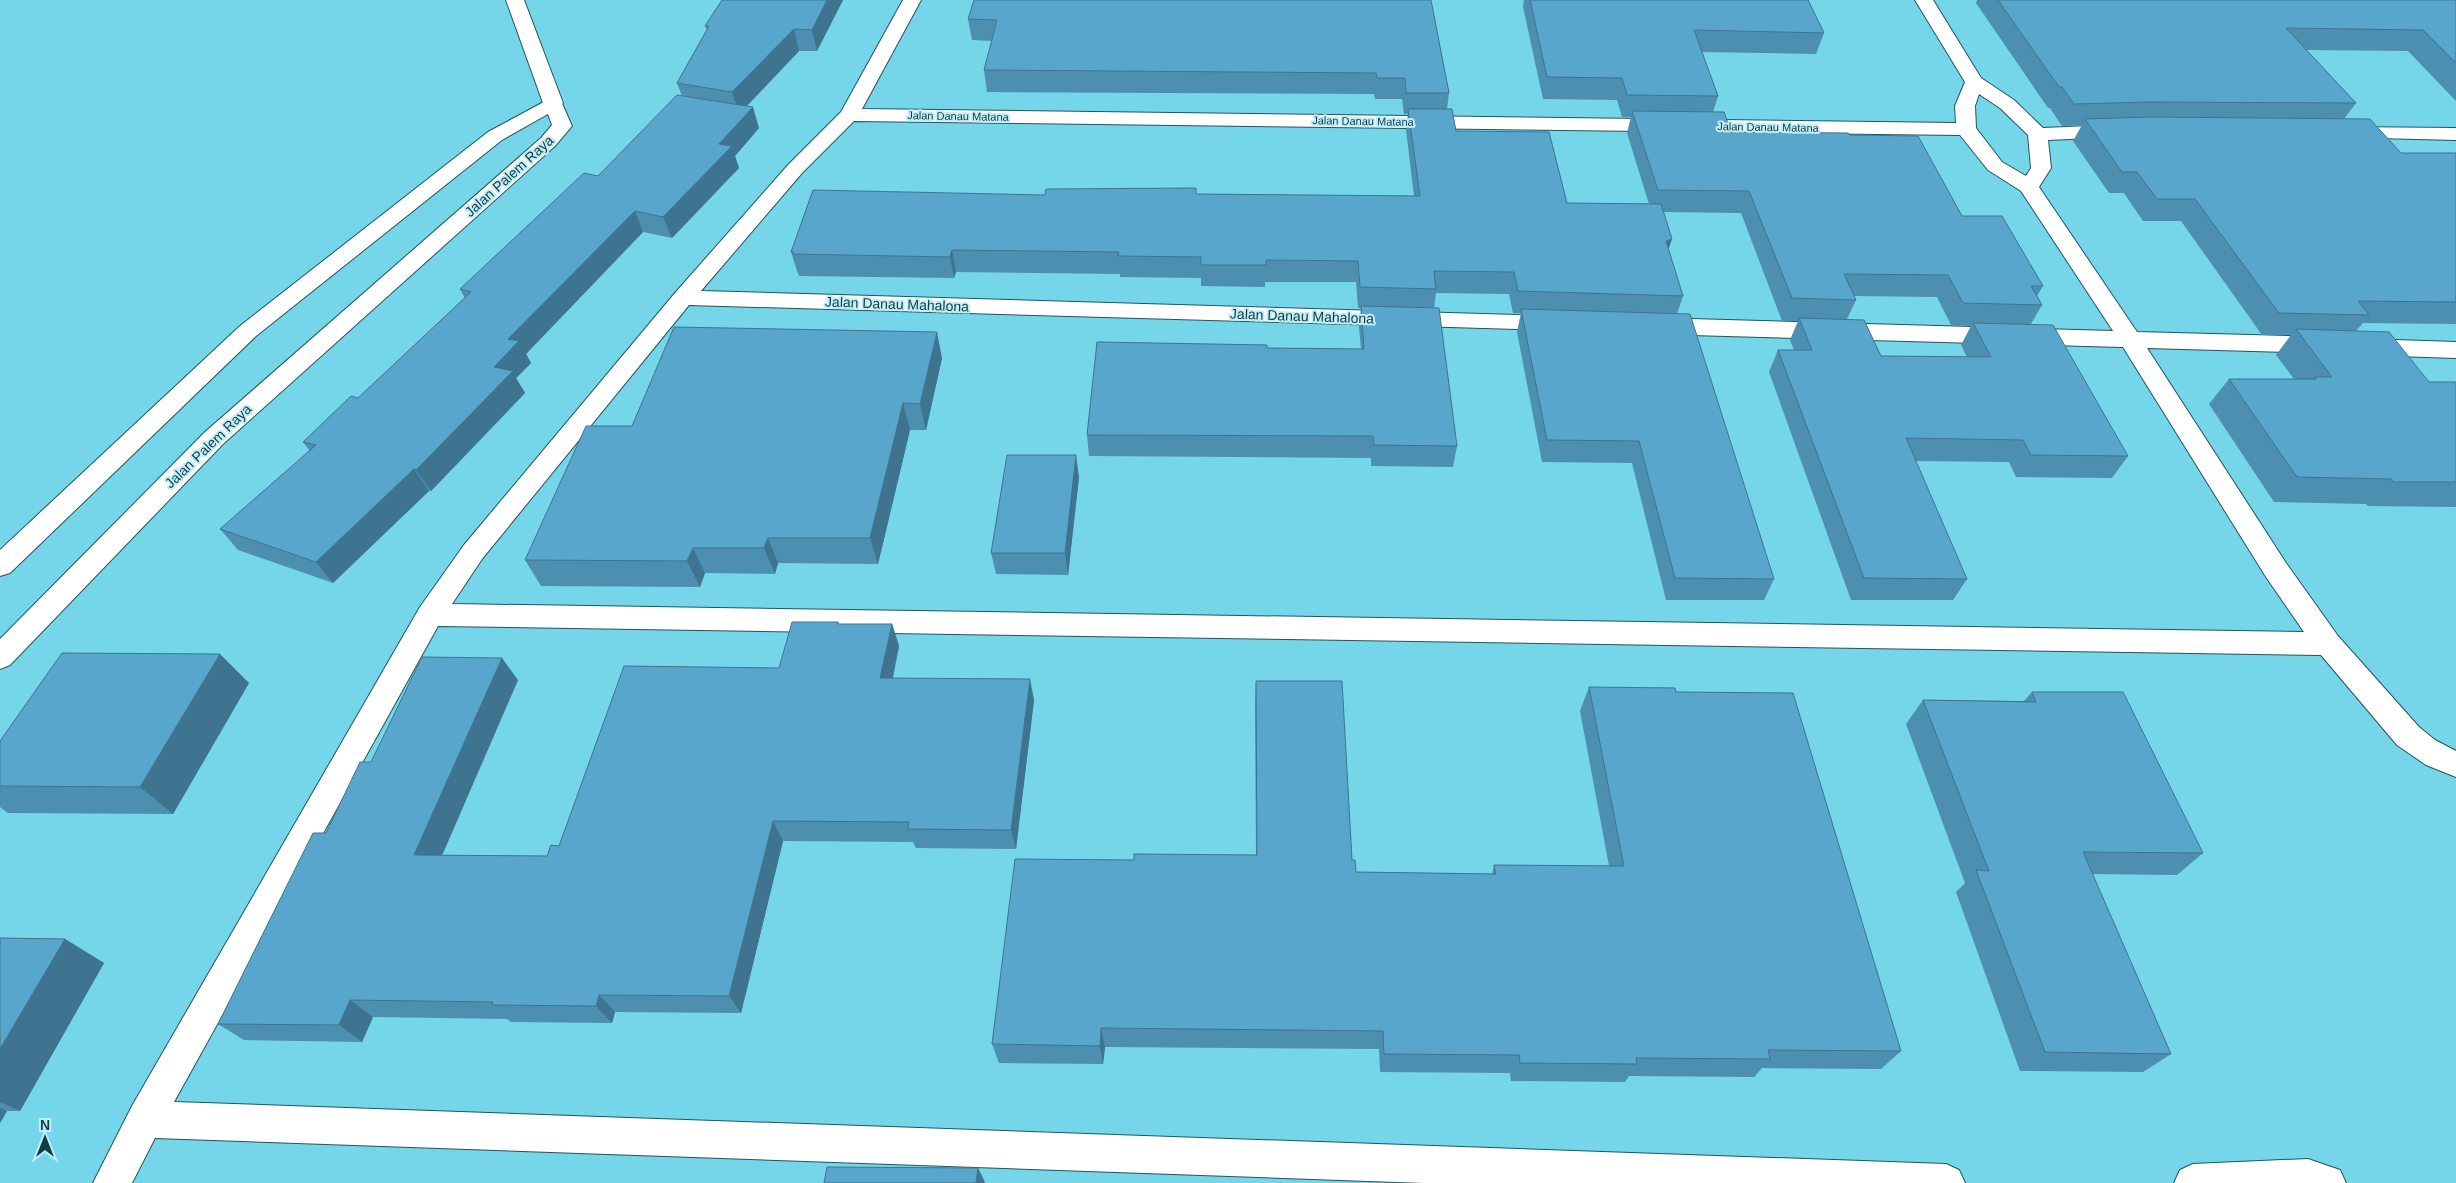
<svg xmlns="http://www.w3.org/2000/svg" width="2456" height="1183" viewBox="0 0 2456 1183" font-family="Helvetica,sans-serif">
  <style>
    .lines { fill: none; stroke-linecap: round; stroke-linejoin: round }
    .street-casing { stroke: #21555f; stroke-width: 2 }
    .secondary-casing { stroke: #21555f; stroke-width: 2 }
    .street { fill: #fff; fill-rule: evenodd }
    .secondary { fill: #fff; fill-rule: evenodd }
    .wall { fill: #4d8fb0; fill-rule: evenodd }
    .shaded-wall { fill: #3e7490 }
    .building { fill: #59a6cd; stroke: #3e7490 }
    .labels { text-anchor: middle; stroke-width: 4; stroke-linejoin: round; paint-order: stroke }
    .far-street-label { font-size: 11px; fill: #133d45; stroke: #c2eef8 }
    .street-label { font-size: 14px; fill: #133d45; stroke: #c2eef8 }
  </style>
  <rect width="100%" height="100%" fill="#75d5e9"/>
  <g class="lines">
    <g class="street-casing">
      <g id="street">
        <path d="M506,0H524L563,103L560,107H546L543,103Z"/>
        <path d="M903,0H921L862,109L1956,123L1955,106L1965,82L1915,0H1933L1981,78L2014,100L2043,128L2114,125L2121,127L2124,131L2121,135L2114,137L2048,140L2051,168L2039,187L2137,332L2322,337L2330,340L2334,345L2330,350L2322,353L2147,348L2286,563L2338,636L2419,727L2435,740L2456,751V777L2426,765L2397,745L2321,655L438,626L174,1102L1946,1164L1959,1170L1965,1183H1424L155,1138L132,1183H93L132,1106L420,607L464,545L675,293L788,165L841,112ZM1979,94L2000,108L2028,135L2031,168L2026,176L2002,162L1976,128L1975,106ZM854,121L1960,135L1988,170L2021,191L2113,331L1655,318L1647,321L1643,326L1647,331L1655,334L2123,347L2266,577L2304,632L452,604L482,559L689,305L1555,330L1563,328L1566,323L1563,318L1555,316L701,291L802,173Z"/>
        <path d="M2345,127L2456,128V140L2338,137L2335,133L2338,129Z"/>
        <path d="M2365,339L2456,342V358L2365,355L2357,352L2353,347L2357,342Z"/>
        <path d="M2308,1159L2340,1170L2346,1183H2174L2180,1170L2193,1164Z"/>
      </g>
    </g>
    <g class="secondary-casing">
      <path id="secondary" d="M553,97L560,99L572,126L555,146L223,444L10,665L0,669V639L205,432L541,138L552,125L548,114L502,140L256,336L10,573L0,576V550L240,326L488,132Z"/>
    </g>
    <use href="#street" class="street"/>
    <use href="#secondary" class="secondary"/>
  </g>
  <g class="wall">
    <path d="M722,0H843L817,51H799L747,106L759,128L735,156L739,168L672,238L643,232L526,354L531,363L516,378L525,393L431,491H429L333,583L238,550L220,529L310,451L303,442L358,398L465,298L460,289L598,176L682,96L677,83L707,30L705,26Z"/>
    <path d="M1431,0L1449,93L1447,109L1456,131L1567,203L1649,204L1627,133L1631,117H1622L1617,100L1543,99L1523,7L1524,0H1808L1824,33L1816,54L1701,52L1718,96L1713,112L1731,132L1850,135L1962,216L2043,286L2037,296L2042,305L2031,324L2128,456L2112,478L2016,477L2009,462L1915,461L1967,579L1953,600H1851L1769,372L1778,350H1794L1790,340L1798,321H1782L1741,213L1663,212L1668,250L1683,296L1677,314L1774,579L1764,600H1666L1632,463L1542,462L1517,332L1521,313H1513L1509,294L1436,293L1434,308L1457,446L1453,467L1371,466V458L1089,456L1087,435L1267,348L1361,349L1359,327L1361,308H1358L1356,282H1265V287L1201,286V278L1120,277V274L956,272L954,278L799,276V274H798L791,252L1045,195L1196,188V194L1414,196L1406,130L1408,114H1404L1402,99H1375L1374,94L987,92L984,70L992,41L972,40L968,19ZM1854,296L1937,297L1951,325L1971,326L1961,345L1967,357L1881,356L1847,319L1856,300Z"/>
    <path d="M1977,0H2456V101L2408,51L2306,50L2356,103L2344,119L2401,153H2456V324L2363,323L2356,331L2429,382H2456V507L2368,506L2366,504L2274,502L2209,404L2229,379H2294L2276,355L2291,335H2262L2181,221H2143L2124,193H2109L2073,141L2082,125L2062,126L2050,108H2048L1976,3Z"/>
    <path d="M942,358L926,430H910L878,564L778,563L775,574L705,573L700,587L541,586L525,560L632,426Z"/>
    <path d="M1079,477L1068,575L996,574L991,553Z"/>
    <path d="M838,622L839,624H892L899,646L893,678L1034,700L1016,849L916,848L913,842L783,841L741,1013L615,1012L612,1023L511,1022L507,1019L373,1017L362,1042L244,1040L218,1024L326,833L371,762L518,680L442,855L547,856L559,846L779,668Z"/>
    <path d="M1256,681L1352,860L1356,872L1492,874L1494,865L1609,866L1580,711L1589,687L1676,692L1901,1051L1881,1069L1762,1068L1754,1077L1629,1076L1625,1082L1511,1081L1510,1073L1380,1072L1379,1049L1105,1047L1103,1064L999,1063L992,1044L1134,860L1256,855L1255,705Z"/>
    <path d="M249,683L173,814L8,813L0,807V741Z"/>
    <path d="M2032,692L2203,853L2177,875L2092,874L2171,1054L2143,1072L2020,1071L1956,892L1965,883L1906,724L1923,700L2024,701Z"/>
    <path d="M0,938L65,939L104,963L20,1111H7L0,1123Z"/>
  </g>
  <g class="shaded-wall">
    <path d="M827,0H843L817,51L812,30Z"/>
    <path d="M794,29L799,51L739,114L732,92Z"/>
    <path d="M753,107L759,128L735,156L739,168L672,238L663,217L719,144Z"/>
    <path d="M635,211L643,232L526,354L531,363L516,378L525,393L431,491L416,470L494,367L508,339Z"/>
    <path d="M1672,239L1665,260L1666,241Z"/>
    <path d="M952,250L956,272L954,278L950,257Z"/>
    <path d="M937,332L942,358L926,430L920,404Z"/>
    <path d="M903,403L910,430L878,564L870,538Z"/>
    <path d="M1076,455L1079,477L1068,575L1065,553Z"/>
    <path d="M414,469L429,491L333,583L316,562Z"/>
    <path d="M768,538L778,563L775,574L764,548Z"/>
    <path d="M693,548L705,573L700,587L687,561Z"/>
    <path d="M892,624L899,646L888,699L880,678Z"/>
    <path d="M220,654L249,683L173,814L140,787Z"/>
    <path d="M502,658L518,680L434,874L414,855Z"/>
    <path d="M1030,679L1034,700L1016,849L1011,830Z"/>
    <path d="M773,821L783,841L741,1013L729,996Z"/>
    <path d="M65,939L104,963L20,1111L0,1102V1049Z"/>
    <path d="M599,995L615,1012L612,1023L596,1006Z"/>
    <path d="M350,1000L373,1017L362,1042L339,1025Z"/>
    <path d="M1101,1028L1105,1047L1103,1064L1100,1046Z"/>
    <path d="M0,1108L7,1111L0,1123Z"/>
    <path d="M978,1168L985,1182L984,1183H976Z"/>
  </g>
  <g class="building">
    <path d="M722,0H827L812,30L794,29L732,92L677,83L709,26H705Z"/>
    <path d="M974,0H1431L1449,93H1406L1405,78H1377L1376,73L984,70L997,20L968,19Z"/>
    <path d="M1530,0H1808L1824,33L1694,30L1718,96L1627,95L1622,78L1547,77Z"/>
    <path d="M1998,0H2456V63L2423,30L2286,28L2356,103L2150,102L2074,104L2062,87H2059Z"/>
    <path d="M677,95L753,107L719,144L732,146L663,217L635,211L508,339L519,341L494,367L513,371L416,470L414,469L316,562L220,529L316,445L303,442L351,396L358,398L471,292L460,289L584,173L598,176Z"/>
    <path d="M1408,109H1452L1456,131L1549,132L1567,203L1661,204L1672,239L1666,241L1683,296L1518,291L1514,272L1434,271L1436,289L1360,287L1358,261L1266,260V265H1201V257L1118,256L1119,252L952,250L950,257L793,254V252H791L813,190L1045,195L1046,189L1196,188V194L1420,196Z"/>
    <path d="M1632,111L1724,112L1731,132L1848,133L1850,135L1918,136L1962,216H2002L2043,286H2031L2042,305L1963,303L1948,275L1844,274L1856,300L1792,298L1749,191L1658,190Z"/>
    <path d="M2150,117L2370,119L2401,153H2456V302L2358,301L2369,315L2279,313L2195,199H2157L2137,172H2122L2085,119Z"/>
    <path d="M1361,306L1439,308L1457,446L1374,445L1373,436L1087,435L1097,342L1267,345V348L1364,349Z"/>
    <path d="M1521,309L1690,314L1774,579L1675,578L1639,441L1547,440Z"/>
    <path d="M1799,318L1864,320L1881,356L1991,357L1973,323L2053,325L2128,456L2031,455L2023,440L1906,438L1967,579L1864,578L1778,350H1812Z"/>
    <path d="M674,327L937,332L920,404L903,403L870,538H768L764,548H693L687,561L525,560L586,426H632Z"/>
    <path d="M2296,329L2389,332L2429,382H2456V482H2393L2391,479L2297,477L2229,379H2316L2315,377H2332Z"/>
    <path d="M1007,455H1076L1065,553H991Z"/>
    <path d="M792,622H838V624H892L880,678L1030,679L1011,830L908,829L909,822L773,821L729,996L599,995L596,1006L492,1005L493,1002L350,1000L339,1025L218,1024L313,833H326L360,762H371L422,657L502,658L414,855L547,856L551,845L559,846L624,666L779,668Z"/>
    <path d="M62,653L220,654L140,787L0,786V741Z"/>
    <path d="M1256,681H1342L1352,860H1355L1356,872L1496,874L1494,865L1624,866L1589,687L1675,688L1676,692L1793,693L1901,1051L1768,1050L1770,1059L1636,1058L1637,1064L1520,1063L1519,1055L1384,1054L1383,1031L1101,1028L1100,1046L992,1044L1015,859L1134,860V854L1257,855Z"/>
    <path d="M2032,692H2123L2203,853L2083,852L2171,1054L2045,1052L1976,870L1989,871L1923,700L2036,702Z"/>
    <path d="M0,938L65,939L0,1049Z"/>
    <path d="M827,1167L978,1168L976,1183H824Z"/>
  </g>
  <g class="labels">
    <g class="far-street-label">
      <text transform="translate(958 116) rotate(1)" y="4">Jalan Danau Matana</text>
      <text transform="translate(1363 121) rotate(1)" y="4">Jalan Danau Matana</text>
      <text transform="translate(1768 127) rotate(1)" y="4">Jalan Danau Matana</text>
    </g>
    <g class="street-label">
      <text transform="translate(509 176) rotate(-42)" y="5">Jalan Palem Raya</text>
      <text transform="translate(897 304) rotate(2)" y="5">Jalan Danau Mahalona</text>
      <text transform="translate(1302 316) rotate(2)" y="5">Jalan Danau Mahalona</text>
      <text transform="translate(208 446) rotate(-44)" y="5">Jalan Palem Raya</text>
    </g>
  </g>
  <g transform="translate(45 1138)" stroke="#c2eef8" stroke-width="4" paint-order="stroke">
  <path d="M0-4L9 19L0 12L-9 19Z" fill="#133d45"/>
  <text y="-8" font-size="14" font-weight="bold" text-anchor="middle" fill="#133d45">N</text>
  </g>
</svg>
